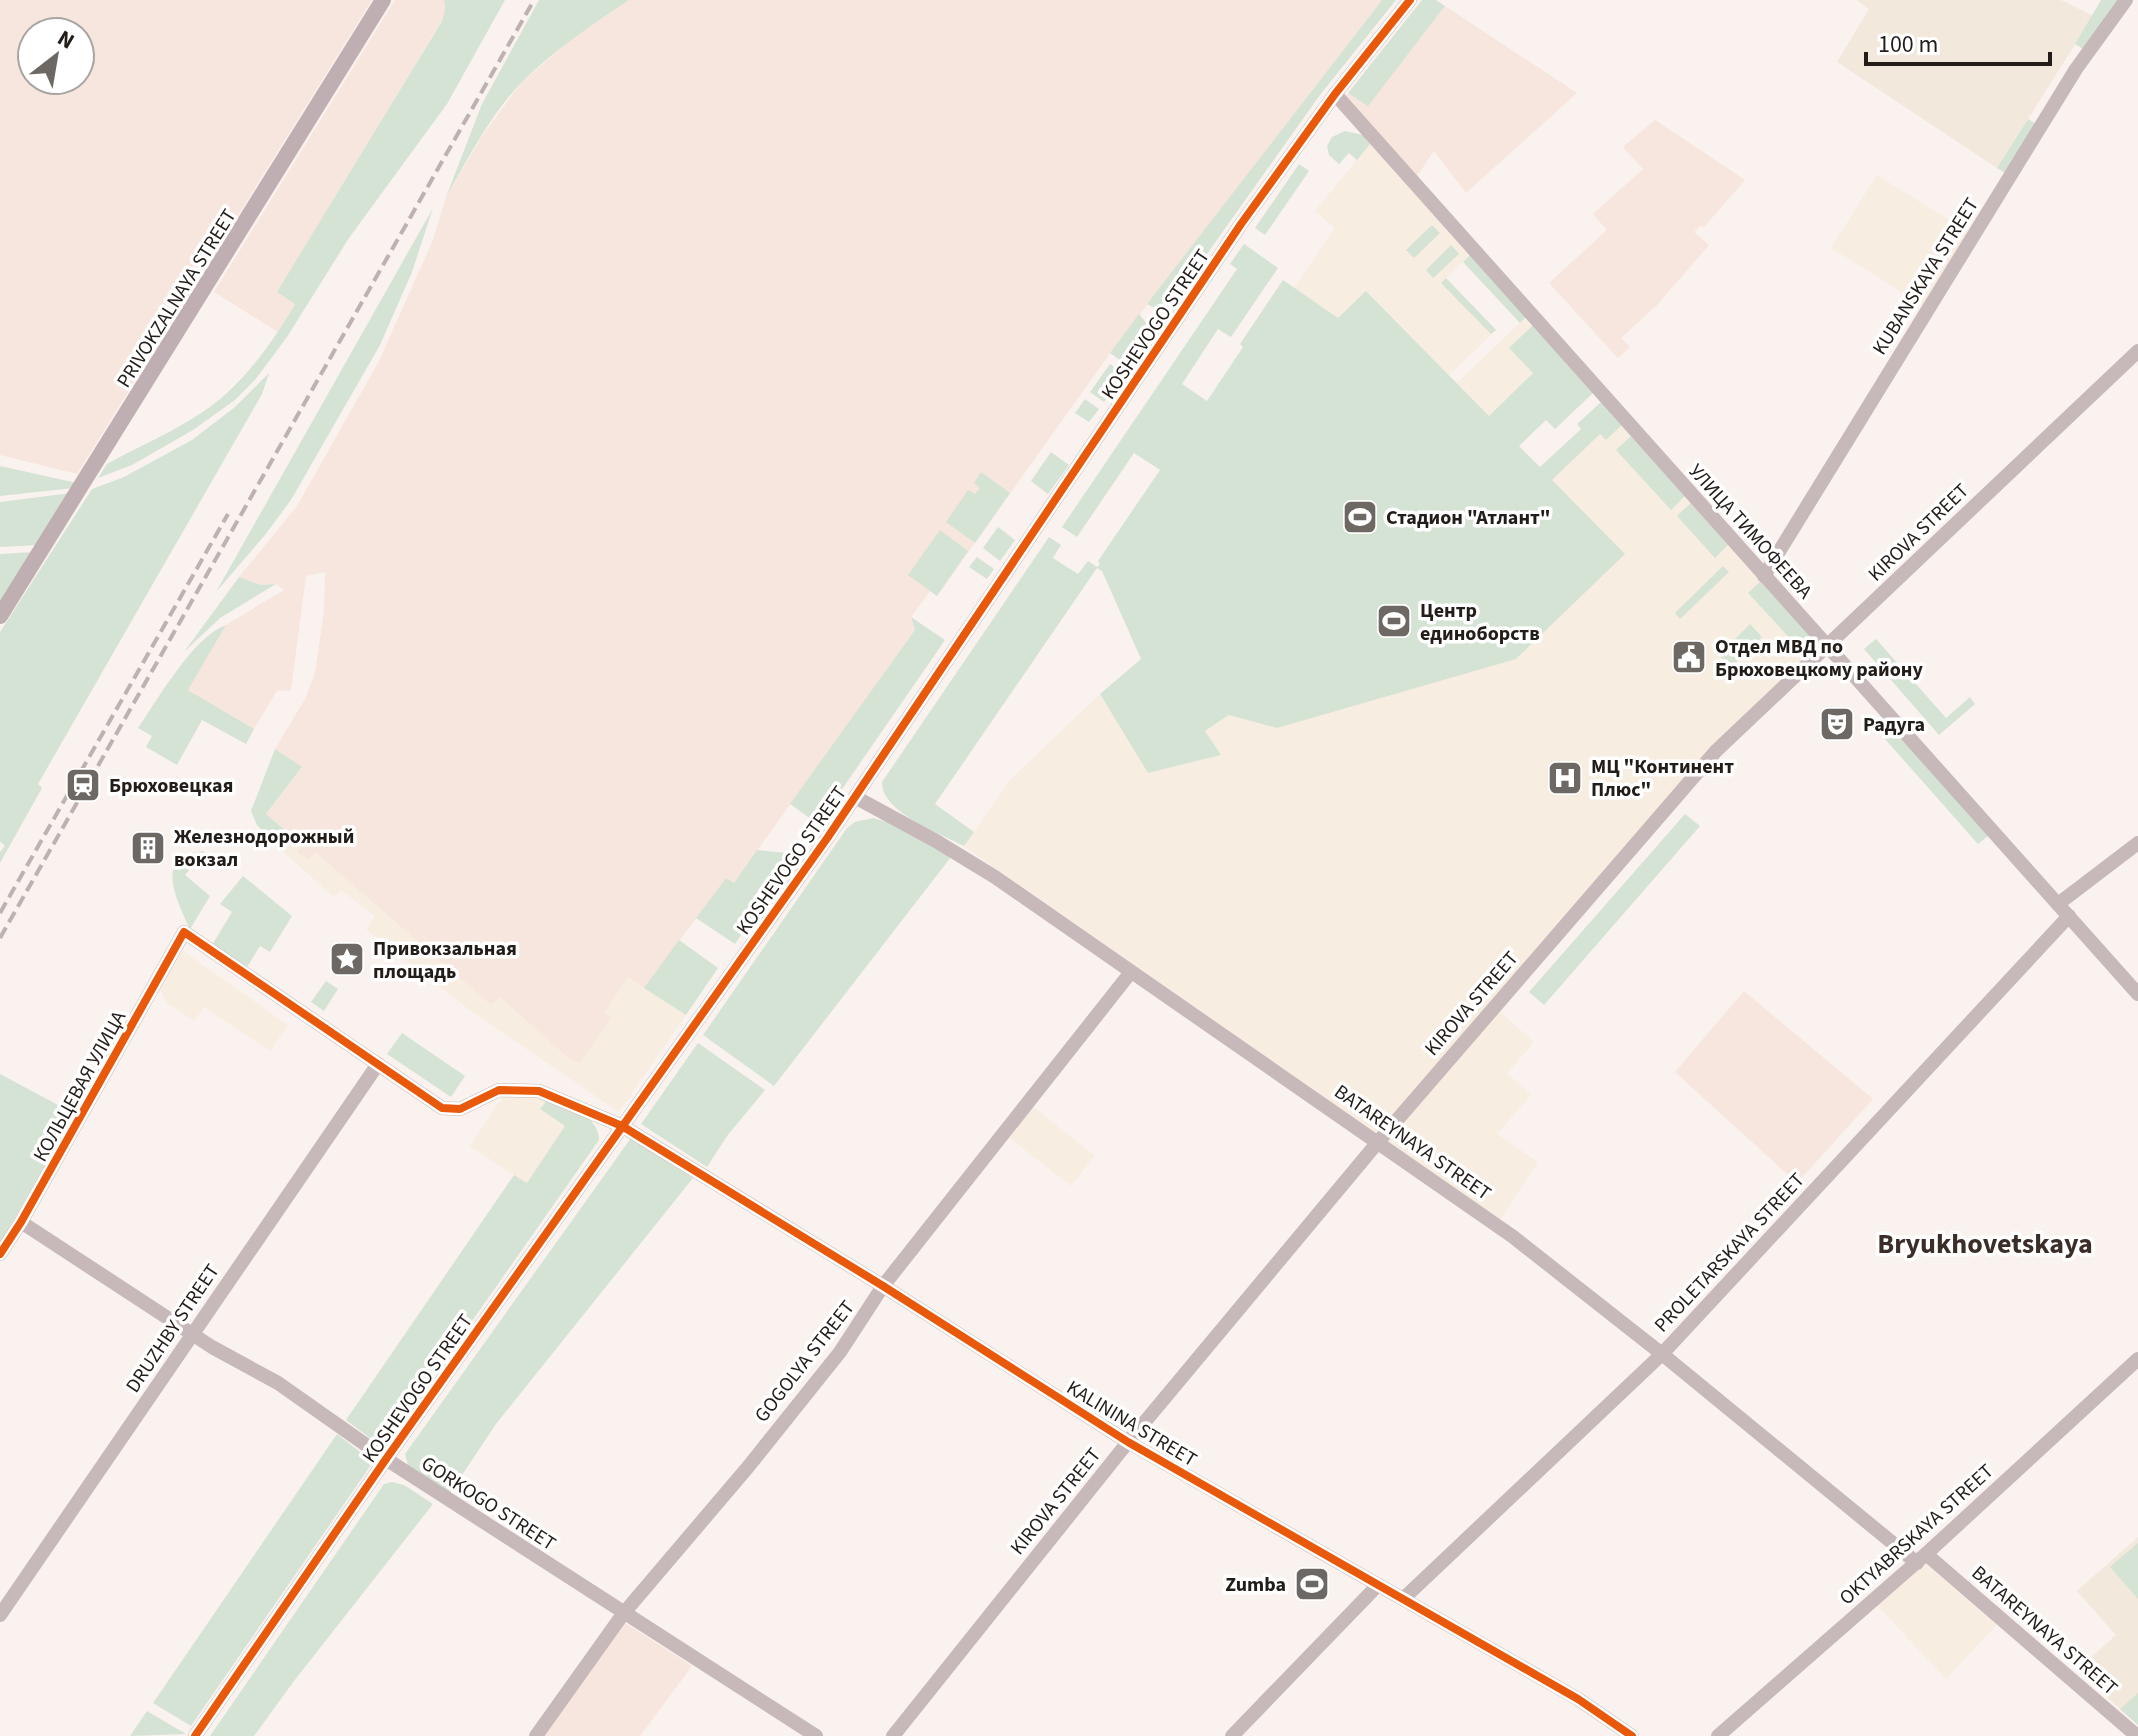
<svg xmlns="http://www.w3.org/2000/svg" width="2138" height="1736" viewBox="0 0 2138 1736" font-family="'Source Sans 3',sans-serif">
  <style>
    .commercial { fill: #f7ede0 }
    .built { fill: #f7e6dd; fill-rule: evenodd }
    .education { fill: #f3e8dc }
    .green { fill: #d5e3d5 }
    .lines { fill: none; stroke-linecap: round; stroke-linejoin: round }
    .minor { stroke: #c7b8ba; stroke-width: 14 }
    .major { stroke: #c0afb2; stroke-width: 16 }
    .rail { stroke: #bdb1b2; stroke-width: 4; stroke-dasharray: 12 6; stroke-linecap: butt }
    .cycleway-casing { stroke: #fff; stroke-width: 13 }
    .cycleway { stroke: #e8590c; stroke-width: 8 }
    .labels { text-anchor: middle; stroke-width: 7; stroke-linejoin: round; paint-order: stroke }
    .street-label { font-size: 20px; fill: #231d1a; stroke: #fff }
    .poi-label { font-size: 20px; font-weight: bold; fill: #231d1a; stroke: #fff; text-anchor: start }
    .district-label { font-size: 28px; font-weight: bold; fill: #3b2e28; stroke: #fff }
  </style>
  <rect width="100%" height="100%" fill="#faf2ee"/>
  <g class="commercial">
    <path d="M1370,144L1470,255L1446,278L1496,330L1449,375L1367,291L1338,318L1294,288L1335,228L1315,211Z"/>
    <path d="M1877,175L1968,232L1923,305L1831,248Z"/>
    <path d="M1526,317L1533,325V373L1489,416L1457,383Z"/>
    <path d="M1622,425L1631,436L1617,450L1671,509L1685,496L1820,648L1736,724L1378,1134L964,846L1010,780L1100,694L1149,773L1221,755L1205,731L1230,715L1277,728L1601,433Z"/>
    <path d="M290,834L299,841L308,860L315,852L491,1005L499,996L567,1057L610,1018L604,1013L628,977L686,1015L619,1112L471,1011L366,929L375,916L341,890L334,897L279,848Z"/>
    <path d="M183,951L288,1025L270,1051L204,1007L194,1021L166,1002L159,987Z"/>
    <path d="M1499,1011L1534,1042L1507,1073L1531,1095L1497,1134L1538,1162L1500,1220L1387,1140Z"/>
    <path d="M506,1092L536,1094L546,1101L540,1109L566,1126L527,1184L470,1146Z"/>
    <path d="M1031,1105L1095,1156L1071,1186L1007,1136Z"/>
    <path d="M1925,1563L1996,1625L1946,1679L1877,1605Z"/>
  </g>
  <g class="built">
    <path d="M0,0H372L77,474L0,455ZM32,32H80V80H32Z"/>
    <path d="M395,0H444L445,9L442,20L278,292L295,304L278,332L214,292Z"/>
    <path d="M629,0H1382L1116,345L937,596L930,591L926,597L911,617L915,630L734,883L726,878L644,988L628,977L604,1013L611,1018L580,1063L567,1057L500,997L491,1005L315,852L308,860L297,852L301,847L297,844L299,840L266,814L302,768L275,749L305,699L315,673L324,611L325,572L306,576L291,690L277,691L254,729L188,690L226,625L284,590L276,584L261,585L239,577L297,506L379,361L433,240L446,197L483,135L521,83L582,30Z"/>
    <path d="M1445,6L1577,93L1466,193L1434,151L1417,176L1345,97L1348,93L1368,105Z"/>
    <path d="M1655,120L1745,180L1704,227L1701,225L1694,232L1709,245L1657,305L1621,338L1630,347L1618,358L1549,283L1607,230L1593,214L1643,169L1623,147Z"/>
    <path d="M1744,991L1873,1099L1797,1183L1675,1072Z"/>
    <path d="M622,1621L692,1666L640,1736H540Z"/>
  </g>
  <g class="education">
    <path d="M1856,0H2061L2093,16L1997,168L1837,62L1869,9Z"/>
    <path d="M2138,1537V1725L2077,1670L2116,1635L2077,1591Z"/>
  </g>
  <g class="green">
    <path d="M444,0H505L447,104L349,238L287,337L255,380L235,400L193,430L132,465L98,478L107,464C147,442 195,423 228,392C256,366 276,336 295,304L277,292L442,21L445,9Z"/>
    <path d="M539,0H629C591,25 553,51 521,83C490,115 468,159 446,197L482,104Z"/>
    <path d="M1382,0H1396L1320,95L1165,313L1147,304Z"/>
    <path d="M1422,0H1436L1445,6L1368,106L1348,93Z"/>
    <path d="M2101,0H2119L2083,49L2075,44Z"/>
    <path d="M2028,119L2036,124L2005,173L1997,168Z"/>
    <path d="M1345,131L1363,135L1370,144L1357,160L1349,153L1339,164L1329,155L1327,146L1332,137Z"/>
    <path d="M1299,164L1309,171L1265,235L1255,228Z"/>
    <path d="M433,208L412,272L380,345L291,500L265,535L216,592Z"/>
    <path d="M1432,225L1440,233L1414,258L1406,250Z"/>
    <path d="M1244,244L1278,268L1231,337L1218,329L1182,384L1207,401L1243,347L1240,344L1283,280L1338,318L1366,291L1489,416L1533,373L1509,348L1533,325L1593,393L1555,429L1546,420L1519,446L1540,467L1581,429L1577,424L1601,402L1622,425L1606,440L1600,434L1552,480L1625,554L1516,659L1277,728L1229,715L1205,731L1221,755L1148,773L1100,694L1141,659L1102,571L1097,568L935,804L974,832L964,846C941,834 881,812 882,782L1049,537L1061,545L1053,558L1078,574L1088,561L1097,567L1100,564L1098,561L1160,470L1134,453L1077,537L1062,527L1237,269L1230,264Z"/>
    <path d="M1451,245L1459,254L1433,278L1426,270Z"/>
    <path d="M1470,255L1526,317L1520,323L1463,262Z"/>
    <path d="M1446,278L1496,330L1491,334L1441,283Z"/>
    <path d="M1139,314L1153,331L1128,366L1110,353Z"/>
    <path d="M1110,364L1124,374L1104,402L1090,392Z"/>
    <path d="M269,373L262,394L38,784L42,788L0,863V852L5,846L0,841V632L92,489L124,477L192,440L235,407Z"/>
    <path d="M1085,399L1099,409L1089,422L1075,413Z"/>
    <path d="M1631,436L1685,496L1671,510L1616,450Z"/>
    <path d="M1051,452L1069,465L1048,494L1031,481Z"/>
    <path d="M0,466L77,483L74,488L0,496Z"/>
    <path d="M981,472L1010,493L975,543L946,522L968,490L975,494L980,488L974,483Z"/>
    <path d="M71,493L38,545L0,547V502Z"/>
    <path d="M1691,503L1728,545L1715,558L1677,516Z"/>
    <path d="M998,527L1015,540L1000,561L983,548Z"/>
    <path d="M940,530L968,551L937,596L908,575Z"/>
    <path d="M33,552L0,603V554Z"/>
    <path d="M977,557L994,569L987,579L969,567Z"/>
    <path d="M1723,566L1729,572L1680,619L1675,613Z"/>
    <path d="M239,577L261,585L276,584L220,618L184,652Z"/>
    <path d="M1761,581L1809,635L1797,646L1748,593Z"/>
    <path d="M911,617L945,640L818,824L790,804L915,630Z"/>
    <path d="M1750,624L1762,637L1731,667L1719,655Z"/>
    <path d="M226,625L188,690L254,729L246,744L202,720L177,765L146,747L152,736L138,728C158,699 193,637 226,625Z"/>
    <path d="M1876,639L1946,718L1970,697L1975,704L1939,735L1864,649Z"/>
    <path d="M1887,721L1989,835L1978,844L1877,730Z"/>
    <path d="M275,749L302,767L266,814L290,834L279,848L257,825L251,811Z"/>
    <path d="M1685,814L1700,826L1544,1005L1529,992Z"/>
    <path d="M873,818L887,822L951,857L774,1086L703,1035L847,828L855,822Z"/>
    <path d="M757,850L797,854L735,944L696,918L726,878L734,883Z"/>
    <path d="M205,851L185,875L210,896L190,929C178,902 151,854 205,851Z"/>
    <path d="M243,876L292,916L270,952L260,946L247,967L212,945L232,912L220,904Z"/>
    <path d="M679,940L718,968L686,1015L644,988Z"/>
    <path d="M326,981L338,989L324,1011L311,1002Z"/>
    <path d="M402,1033L465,1076L451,1097L387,1054Z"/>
    <path d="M698,1043L765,1090L727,1136L707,1167L641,1124Z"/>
    <path d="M0,1074L60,1106L71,1119L0,1244Z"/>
    <path d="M548,1099C568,1108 599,1115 599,1140L383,1448L346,1420L514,1175L527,1183L565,1126L540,1109Z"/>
    <path d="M631,1138L693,1178L496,1424L450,1493L408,1465L405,1454Z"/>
    <path d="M337,1434L373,1462L191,1726L153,1703Z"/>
    <path d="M392,1482L404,1485L433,1504L294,1681L254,1736H210L384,1484Z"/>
    <path d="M2138,1543V1599L2110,1567Z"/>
    <path d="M2138,1693V1725L2120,1709Z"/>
    <path d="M147,1711L186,1734L130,1736Z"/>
  </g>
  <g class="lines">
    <g class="minor">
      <path d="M1335,94L2138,994"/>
      <path d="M1764,576L2076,69L2126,0"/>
      <path d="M855,797L936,841L995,877L1512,1236L1662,1354L1917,1563"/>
      <path d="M2058,904L2138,843"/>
      <path d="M21,1222L212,1347L278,1383L386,1459L816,1736"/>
      <path d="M0,1254L21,1222L184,932L442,1108L460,1109L499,1090L539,1091L622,1126L883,1286L1128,1442L1578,1699L1632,1736"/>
      <path d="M1926,1554L2137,1736"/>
      <path d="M1403,1599L1662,1354L2069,916"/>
      <path d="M0,1615L378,1064"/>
      <path d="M195,1736L386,1459L828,837L1241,224L1335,94L1410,0"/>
      <path d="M536,1736L623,1614L748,1467L840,1352L883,1286L1131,972"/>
      <path d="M893,1736L1128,1442L1378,1142L1716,751L2138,351"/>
      <path d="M1232,1736L1378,1585"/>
      <path d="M1718,1736L1926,1554L2138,1359"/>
    </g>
    <path class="major" d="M0,616L383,0"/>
    <g class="rail">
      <path d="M0,913L228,514"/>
      <path d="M0,938L534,0"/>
    </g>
    <g class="cycleway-casing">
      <g id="cycleway">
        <path d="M0,1254L21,1222L184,932L442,1108L460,1109L499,1090L539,1091L622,1126L883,1286L1128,1442L1578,1699L1632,1736"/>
        <path d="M195,1736L386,1459L828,837L1241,224L1335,94L1410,0"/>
      </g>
    </g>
    <use href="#cycleway" class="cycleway"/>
  </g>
  <defs>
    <g id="stadium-square" transform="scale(1.8)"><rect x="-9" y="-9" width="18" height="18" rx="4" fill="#6e6864" stroke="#fff"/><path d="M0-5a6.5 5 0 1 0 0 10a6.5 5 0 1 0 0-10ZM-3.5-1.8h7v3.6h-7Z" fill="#fff"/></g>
    <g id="civic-square" transform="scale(1.8)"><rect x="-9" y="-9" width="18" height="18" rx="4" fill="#6e6864" stroke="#fff"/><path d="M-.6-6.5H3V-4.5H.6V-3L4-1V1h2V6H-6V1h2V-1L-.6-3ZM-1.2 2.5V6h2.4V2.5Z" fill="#fff"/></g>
    <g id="theatre-square" transform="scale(1.8)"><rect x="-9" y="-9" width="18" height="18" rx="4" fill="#6e6864" stroke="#fff"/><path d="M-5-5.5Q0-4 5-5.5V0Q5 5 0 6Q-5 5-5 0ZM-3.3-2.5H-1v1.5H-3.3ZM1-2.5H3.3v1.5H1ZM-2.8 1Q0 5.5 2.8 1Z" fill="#fff"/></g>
    <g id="hospital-square" transform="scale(1.8)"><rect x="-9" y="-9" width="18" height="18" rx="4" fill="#6e6864" stroke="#fff"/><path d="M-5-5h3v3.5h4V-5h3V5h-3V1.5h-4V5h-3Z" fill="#fff"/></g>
    <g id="station-square" transform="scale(1.8)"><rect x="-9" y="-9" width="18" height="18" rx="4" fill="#6e6864" stroke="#fff"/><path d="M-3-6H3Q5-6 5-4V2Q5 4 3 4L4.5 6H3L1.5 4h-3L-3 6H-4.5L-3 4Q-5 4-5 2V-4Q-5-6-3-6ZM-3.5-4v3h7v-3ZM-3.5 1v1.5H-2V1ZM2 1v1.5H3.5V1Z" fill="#fff"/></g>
    <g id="building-square" transform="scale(1.8)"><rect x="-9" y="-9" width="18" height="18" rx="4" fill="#6e6864" stroke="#fff"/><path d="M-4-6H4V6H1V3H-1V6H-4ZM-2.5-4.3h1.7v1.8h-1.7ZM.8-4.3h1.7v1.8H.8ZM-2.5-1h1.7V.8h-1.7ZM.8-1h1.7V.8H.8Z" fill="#fff"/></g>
    <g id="sight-square" transform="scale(1.8)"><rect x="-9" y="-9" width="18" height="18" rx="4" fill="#6e6864" stroke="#fff"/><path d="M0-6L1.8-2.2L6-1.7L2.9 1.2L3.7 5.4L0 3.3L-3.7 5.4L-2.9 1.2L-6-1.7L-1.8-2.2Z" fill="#fff"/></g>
  </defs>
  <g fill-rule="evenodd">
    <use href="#stadium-square" x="1360" y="517"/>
    <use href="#stadium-square" x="1394" y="621"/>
    <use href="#civic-square" x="1689" y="657"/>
    <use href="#theatre-square" x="1837" y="724"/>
    <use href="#hospital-square" x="1565" y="778"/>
    <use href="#station-square" x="83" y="785"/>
    <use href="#building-square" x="148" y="848"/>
    <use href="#sight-square" x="347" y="959"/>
    <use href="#stadium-square" x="1312" y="1584"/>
  </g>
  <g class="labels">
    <g class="street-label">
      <text transform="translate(1925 276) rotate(-58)" y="7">KUBANSKAYA STREET</text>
      <text transform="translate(176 298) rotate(-58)" y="7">PRIVOKZALNAYA STREET</text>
      <text transform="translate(1155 324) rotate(-56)" y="7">KOSHEVOGO STREET</text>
      <text transform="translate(1751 531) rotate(48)" y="7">УЛИЦА ТИМОФЕЕВА</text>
      <text transform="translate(1918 532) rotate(-44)" y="7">KIROVA STREET</text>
      <text transform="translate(791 860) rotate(-55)" y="7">KOSHEVOGO STREET</text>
      <text transform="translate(1471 1003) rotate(-49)" y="7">KIROVA STREET</text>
      <text transform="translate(79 1086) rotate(-61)" y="7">КОЛЬЦЕВАЯ УЛИЦА</text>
      <text transform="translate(1413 1142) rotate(35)" y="7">BATAREYNAYA STREET</text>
      <text transform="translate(1729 1252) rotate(-47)" y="7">PROLETARSKAYA STREET</text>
      <text transform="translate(172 1328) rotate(-56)" y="7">DRUZHBY STREET</text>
      <text transform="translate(804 1361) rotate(-52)" y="7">GOGOLYA STREET</text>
      <text transform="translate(417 1388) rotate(-55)" y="7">KOSHEVOGO STREET</text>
      <text transform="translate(1132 1423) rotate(31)" y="7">KALININA STREET</text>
      <text transform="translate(1055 1501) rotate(-51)" y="7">KIROVA STREET</text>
      <text transform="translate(489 1503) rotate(33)" y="7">GORKOGO STREET</text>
      <text transform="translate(1916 1534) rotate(-42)" y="7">OKTYABRSKAYA STREET</text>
      <text transform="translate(2045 1630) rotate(41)" y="7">BATAREYNAYA STREET</text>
    </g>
    <g class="poi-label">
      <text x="1386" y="524">Стадион "Атлант"</text>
      <text x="1420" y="617">Центр<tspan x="1420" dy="23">единоборств</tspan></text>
      <text x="1715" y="653">Отдел МВД по<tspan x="1715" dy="23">Брюховецкому району</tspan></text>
      <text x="1863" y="731">Радуга</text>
      <text x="1591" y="773">МЦ "Континент<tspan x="1591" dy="23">Плюс"</tspan></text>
      <text x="109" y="792">Брюховецкая</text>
      <text x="174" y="843">Железнодорожный<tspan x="174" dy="23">вокзал</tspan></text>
      <text x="373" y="955">Привокзальная<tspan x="373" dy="23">площадь</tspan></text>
      <text x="1286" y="1591" text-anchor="end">Zumba</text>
    </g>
    <g class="district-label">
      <text x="1985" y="1253">Bryukhovetskaya</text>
    </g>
  </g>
  <g transform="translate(56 56) rotate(31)"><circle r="38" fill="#ffffff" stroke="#a7a5a3" stroke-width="2"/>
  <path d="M0-6L14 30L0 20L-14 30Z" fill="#6e6864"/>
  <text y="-12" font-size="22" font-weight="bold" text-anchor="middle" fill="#231d1a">N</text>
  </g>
  <path d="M1866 52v12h184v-12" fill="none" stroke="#231d1a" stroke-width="4"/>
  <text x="1878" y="52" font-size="24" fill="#231d1a" stroke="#ffffff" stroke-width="6" paint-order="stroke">100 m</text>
</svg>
